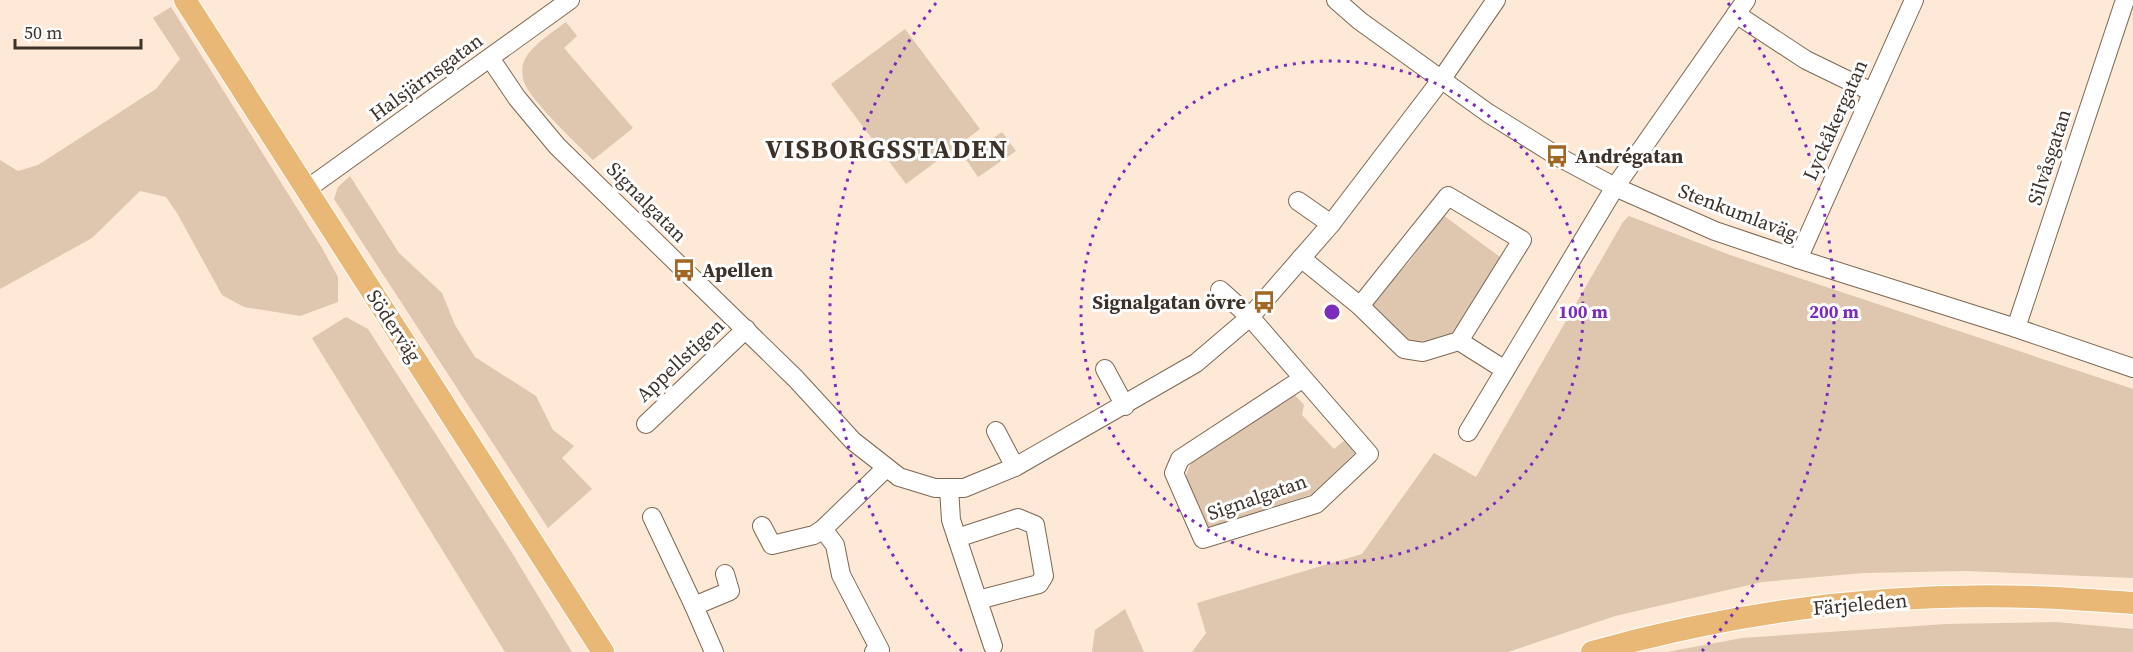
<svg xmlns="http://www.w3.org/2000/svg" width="2133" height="652" viewBox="0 0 2133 652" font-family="'Source Serif 4',serif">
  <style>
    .green { fill: #dec6af }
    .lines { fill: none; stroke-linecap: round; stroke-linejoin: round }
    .minor-casing { stroke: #7e6752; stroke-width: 20 }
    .major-casing { stroke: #fff; stroke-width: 24 }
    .minor { stroke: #fff; stroke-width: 18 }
    .major { stroke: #e9b876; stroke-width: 22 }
    .ring { fill: none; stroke: #7b2cbf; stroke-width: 3; stroke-dasharray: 3 6 }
    .labels { text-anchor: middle; stroke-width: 6; stroke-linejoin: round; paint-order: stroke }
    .street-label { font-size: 20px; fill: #3c3229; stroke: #fff }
    .poi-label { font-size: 20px; font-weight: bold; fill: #3c3229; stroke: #fff; text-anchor: start }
    .district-label { font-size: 26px; font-weight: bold; letter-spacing: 1.5px; fill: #3c3229; stroke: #fff }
    .centre { fill: #7b2cbf; stroke: #fff; stroke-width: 3 }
    .ring-label { font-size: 18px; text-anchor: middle; font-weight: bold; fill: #7b2cbf; stroke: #fff; stroke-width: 6; stroke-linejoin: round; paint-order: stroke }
  </style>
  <rect width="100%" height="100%" fill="#fde9d5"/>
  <g class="green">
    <path d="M171,7L322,248L338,277V302L300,316L244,307L222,295L177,213L166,197L140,191L92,238L0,289V160L18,171L38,165L156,89L180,59L153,18Z"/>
    <path d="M566,22L577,36L564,48L633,128L593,160C577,144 531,101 524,82C522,75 521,66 525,59C534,43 552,33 566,22Z"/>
    <path d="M905,29L980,129L906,184L831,84Z"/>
    <path d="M1002,132L1016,151L978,177L965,158Z"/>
    <path d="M350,176L399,253L442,293L455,325L475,357L536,396L553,430L574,446L562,458L592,489L548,528L334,199L338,187Z"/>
    <path d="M1443,215L1500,257L1457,334L1423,346L1408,343L1369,306L1410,261Z"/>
    <path d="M1629,216L1730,255L2133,389V578L1966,571L1863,573L1762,582L1615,616L1508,652H1192L1206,633L1197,603L1362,554L1434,453L1476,477L1623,222Z"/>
    <path d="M346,317L368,329L509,548L572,652H505L312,338Z"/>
    <path d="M1293,393L1304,405L1302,415L1334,449L1345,440L1356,452L1312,494L1206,530L1185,478L1191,463Z"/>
    <path d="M1125,609L1144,652H1092L1095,630Z"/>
    <path d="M2056,622L2133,629V652H1667L1742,638L1946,624Z"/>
  </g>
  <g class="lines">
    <g class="minor-casing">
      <g id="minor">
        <path d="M1336,0L1360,21L1488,113L1557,156L1615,187L1715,231L1798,259L2016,328L2133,368"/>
        <path d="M1736,14L1806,60L1872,92"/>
        <path d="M490,58L517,98L557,146L796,379L853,441L899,477L935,488H964L1015,467L1196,363L1250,317L1331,224L1441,80L1496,0"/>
        <path d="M307,189L570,0"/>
        <path d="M1298,201L1331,224"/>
        <path d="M1301,258L1360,306"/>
        <path d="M1798,259L1914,0"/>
        <path d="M1220,290L1250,317L1369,454L1316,504L1203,539L1174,473L1180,459L1302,379"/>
        <path d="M2016,328L2125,0"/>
        <path d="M1459,341L1522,240L1448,196L1360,306L1404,349L1423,352L1459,341L1505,370"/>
        <path d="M1105,369L1125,406"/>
        <path d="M646,424L746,329"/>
        <path d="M996,431L1015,467"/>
        <path d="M1468,432L1615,187L1746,0"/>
        <path d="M949,488L951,520L993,646"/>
        <path d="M652,517L694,606"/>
        <path d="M762,526L772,545L814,535L823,529L886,468"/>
        <path d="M823,529L835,545L841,575L880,650L874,652"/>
        <path d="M957,538L1018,518L1035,525L1044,576L1039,584L978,600"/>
        <path d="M714,652L694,606L730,591L725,574"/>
      </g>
    </g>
    <g class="major-casing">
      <g id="major">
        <path d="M185,0L603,652"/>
        <path d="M1592,652C1734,612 1885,592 2033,597C2066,598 2100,601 2133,603"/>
      </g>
    </g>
    <use href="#minor" class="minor"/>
    <use href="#major" class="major"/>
  </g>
  <g class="ring">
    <circle cx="1332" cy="312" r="251"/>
    <path d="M962 651A502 502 0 0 1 936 3M1728 3A502 502 0 0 1 1702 651"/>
  </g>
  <defs>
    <g id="bus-bare" transform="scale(1.8)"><path d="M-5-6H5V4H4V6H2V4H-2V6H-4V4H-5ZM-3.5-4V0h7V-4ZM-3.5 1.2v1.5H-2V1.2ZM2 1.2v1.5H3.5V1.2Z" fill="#a06725" stroke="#fff" stroke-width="2.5" paint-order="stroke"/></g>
  </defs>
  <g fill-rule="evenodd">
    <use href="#bus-bare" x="1557" y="156"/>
    <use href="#bus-bare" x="684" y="270"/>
    <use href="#bus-bare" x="1264" y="302"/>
  </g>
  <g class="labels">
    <g class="street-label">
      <text transform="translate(426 77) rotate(-36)" y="7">Halsjärnsgatan</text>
      <text transform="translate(1835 120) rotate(-66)" y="7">Lyckåkergatan</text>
      <text transform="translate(2049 157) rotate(-72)" y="7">Silvåsgatan</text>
      <text transform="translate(647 202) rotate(45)" y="7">Signalgatan</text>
      <text transform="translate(1738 212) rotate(21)" y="7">Stenkumlaväg</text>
      <text transform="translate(394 326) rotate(57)" y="7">Söderväg</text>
      <text transform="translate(680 360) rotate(-43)" y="7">Appellstigen</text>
      <text transform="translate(1257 497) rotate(-19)" y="7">Signalgatan</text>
      <text transform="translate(1860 604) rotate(-5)" y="7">Färjeleden</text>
    </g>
    <g class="poi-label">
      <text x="1575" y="163">Andrégatan</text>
      <text x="702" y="277">Apellen</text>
      <text x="1246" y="309" text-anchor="end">Signalgatan övre</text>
    </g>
    <g class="district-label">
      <text x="887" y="158">VISBORGSSTADEN</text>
    </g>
  </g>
  <circle cx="1332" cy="312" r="9" class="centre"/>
  <g class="ring-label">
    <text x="1583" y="318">100 m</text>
    <text x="1834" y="318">200 m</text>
  </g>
  <path d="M15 39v9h126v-9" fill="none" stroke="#3c3229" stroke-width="3"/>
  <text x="24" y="39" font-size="18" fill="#3c3229" stroke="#ffffff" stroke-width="4.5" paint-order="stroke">50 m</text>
</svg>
